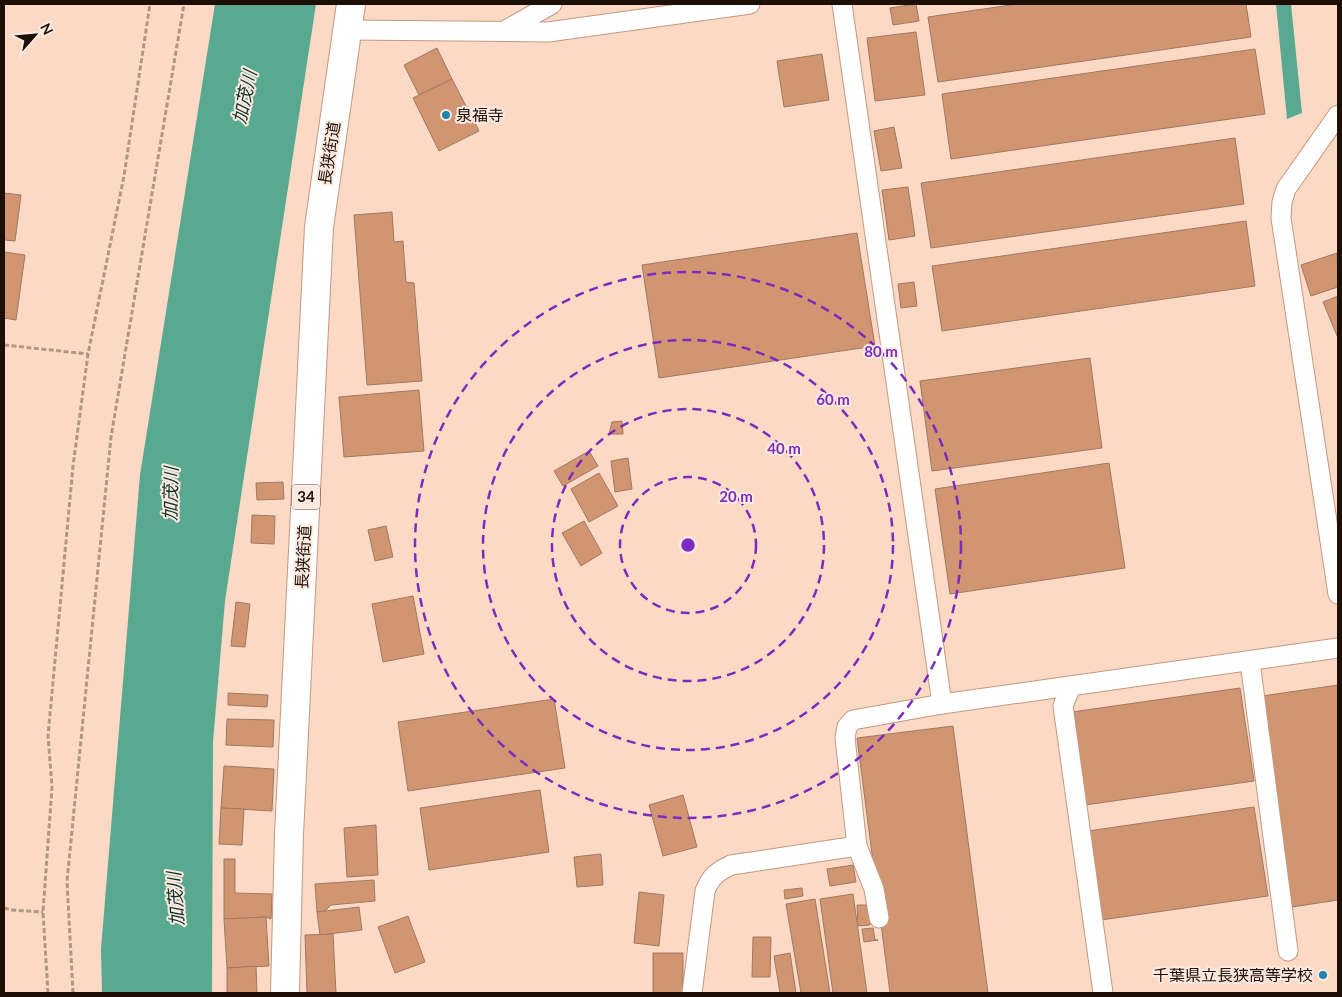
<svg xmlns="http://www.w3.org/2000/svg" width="1342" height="997" viewBox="0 0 1342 997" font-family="Lato,'Noto Sans JP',sans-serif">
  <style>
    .water { fill: #59a890 }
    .building { fill: #d19572; stroke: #a07962 }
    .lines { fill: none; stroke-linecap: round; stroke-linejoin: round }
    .minor-casing { stroke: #c29981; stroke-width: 21 }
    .primary-casing { stroke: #c29981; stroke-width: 30 }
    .path { stroke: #b19585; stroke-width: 3; stroke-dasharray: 5 2.5; stroke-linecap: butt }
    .minor { stroke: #fff; stroke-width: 19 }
    .primary { stroke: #fff; stroke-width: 28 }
    .ring { fill: none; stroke: #7b2cbf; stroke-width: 2.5; stroke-dasharray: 9 6 }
    .poi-dot { fill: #2084ae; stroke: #fceae0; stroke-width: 2 }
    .labels { text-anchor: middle; stroke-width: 4; stroke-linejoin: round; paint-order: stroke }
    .shield { fill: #fceae0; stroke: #605147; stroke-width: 1 }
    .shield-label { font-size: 15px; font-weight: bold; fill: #1d0f06 }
    .poi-label { font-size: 16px; fill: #1d0f06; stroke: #fceae0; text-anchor: start }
    .street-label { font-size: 16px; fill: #1d0f06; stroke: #fceae0 }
    .water-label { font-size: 18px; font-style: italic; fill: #0c3228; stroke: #fceae0 }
    .centre { fill: #7b2cbf; stroke: #fceae0; stroke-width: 2.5 }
    .ring-label { font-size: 15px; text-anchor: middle; font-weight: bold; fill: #7b2cbf; stroke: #fceae0; stroke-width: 4; stroke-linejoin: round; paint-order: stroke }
  </style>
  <rect width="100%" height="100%" fill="#fcd9c5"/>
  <g class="water">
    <path d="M215,4H316L225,601L213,742L212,993H102L101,949L140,475Z"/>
    <path d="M1276,4H1291L1302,113L1287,119Z"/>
  </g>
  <g class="building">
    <path d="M916,4L919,21L893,25L890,8Z"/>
    <path d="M1018,4H1246L1251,37L938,82L928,17Z"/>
    <path d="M916,32L925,95L875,101L867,38Z"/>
    <path d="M437,48L452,79L419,95L404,65Z"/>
    <path d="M1255,49L1265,114L951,159L942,94Z"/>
    <path d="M822,54L829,100L784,107L777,61Z"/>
    <path d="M452,79L479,131L439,151L413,98Z"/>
    <path d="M894,127L902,168L881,171L874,131Z"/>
    <path d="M1235,138L1244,204L931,248L921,183Z"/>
    <path d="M908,187L915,236L889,240L882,190Z"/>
    <path d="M4,193L21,195L15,241L4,240Z"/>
    <path d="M392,212L394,242L403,241L406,282L414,283L422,381L367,385L354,215Z"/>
    <path d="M1246,221L1255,286L942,331L932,266Z"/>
    <path d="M857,233L875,346L659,378L642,265Z"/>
    <path d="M4,252L25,255L16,320L4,318Z"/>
    <path d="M1337,253L1338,287L1311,296L1301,265Z"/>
    <path d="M914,282L917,306L901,308L898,284Z"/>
    <path d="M1338,296V338L1323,302Z"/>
    <path d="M1090,358L1102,448L932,471L920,381Z"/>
    <path d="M419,390L424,451L344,457L339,397Z"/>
    <path d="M622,421L623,434H609L612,422Z"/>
    <path d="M589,451L598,466L563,486L554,471Z"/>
    <path d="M628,458L632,489L615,492L611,461Z"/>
    <path d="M1109,463L1125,568L950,594L935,489Z"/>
    <path d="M599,473L618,506L589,522L571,489Z"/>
    <path d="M283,482L284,499L257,500L256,483Z"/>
    <path d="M252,515L275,516L274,544L251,543Z"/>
    <path d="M584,521L602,553L581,566L562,533Z"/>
    <path d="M386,526L393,557L375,561L368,530Z"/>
    <path d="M413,596L424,654L383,662L372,604Z"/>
    <path d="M236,602L250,604L245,647L231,646Z"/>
    <path d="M1338,685V900L1292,907L1262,696Z"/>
    <path d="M1240,688L1254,781L1085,805L1072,712Z"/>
    <path d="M228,693L268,695L267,707L228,705Z"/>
    <path d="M554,699L565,768L408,791L398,722Z"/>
    <path d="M227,719L274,720L273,747L226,745Z"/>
    <path d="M953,726L988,993H890L857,738Z"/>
    <path d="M224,766L274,769L272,811L221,808Z"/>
    <path d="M540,790L549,852L429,870L420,808Z"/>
    <path d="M683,795L697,847L663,856L649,805Z"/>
    <path d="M1254,807L1268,896L1101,920L1088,831Z"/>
    <path d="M221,808L244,809L242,845L219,844Z"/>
    <path d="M376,825L378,875L347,877L344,828Z"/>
    <path d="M601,854L603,885L577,887L574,857Z"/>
    <path d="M224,859H235V893L272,894L271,919L266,917L224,919Z"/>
    <path d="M853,865L856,882L830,886L827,869Z"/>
    <path d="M374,880L375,901L331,905L325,911L317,912L315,884Z"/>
    <path d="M802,888L803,896L785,899L784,890Z"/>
    <path d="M639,892L664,895L659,946L634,943Z"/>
    <path d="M853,894L867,993H833L820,899Z"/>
    <path d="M815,899L830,993H801L786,904Z"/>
    <path d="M857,905H869L870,925L858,926Z"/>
    <path d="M359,907L362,930L320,935L317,912Z"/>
    <path d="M408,916L425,962L395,973L378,927Z"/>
    <path d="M266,917L269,966L227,968L224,919Z"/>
    <path d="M873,928L875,940H878L864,942L862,929Z"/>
    <path d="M333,934L336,993H307L305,935Z"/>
    <path d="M753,937H771L770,977H752Z"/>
    <rect x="653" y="953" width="30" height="40"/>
    <path d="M790,953L796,993H780L774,956Z"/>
    <path d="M256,966L257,993H227V968Z"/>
  </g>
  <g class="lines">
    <g class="minor-casing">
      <g id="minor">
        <path d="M842,4L942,704"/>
        <path d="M348,30L548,32L750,4"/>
        <path d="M506,30L552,4"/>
        <path d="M1338,115L1286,189L1282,202L1281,218L1338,594"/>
        <path d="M1250,662L1288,951"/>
        <path d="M1071,686L1063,706L1103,993"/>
        <path d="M879,918L874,889L857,846L845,738L847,727L853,720L942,704L1338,648"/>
        <path d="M692,993L705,891C711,876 717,872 731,865L857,846"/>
      </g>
    </g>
    <g class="primary-casing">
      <path id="primary" d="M285,993L289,834L319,227L351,4"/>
    </g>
    <g class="path">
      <path d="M4,345L88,354"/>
      <path d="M4,908L11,910L43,912"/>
      <path d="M48,993L43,912L52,787L48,736L73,466L88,354L124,176L150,4"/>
      <path d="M73,993L67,881L111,437L184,4"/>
    </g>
    <use href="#minor" class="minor"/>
    <use href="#primary" class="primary"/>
  </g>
  <g class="ring">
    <circle cx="688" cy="545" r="68"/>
    <circle cx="688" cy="545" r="136"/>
    <circle cx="688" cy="545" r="205"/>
    <circle cx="688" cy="545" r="273"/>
  </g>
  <g class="poi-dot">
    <circle cx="446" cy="115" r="5"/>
    <circle cx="1323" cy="975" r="5"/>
  </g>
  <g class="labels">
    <rect class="shield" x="292" y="484.5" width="28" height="25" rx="4"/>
    <g class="shield-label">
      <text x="306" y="502">34</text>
    </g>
    <g class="poi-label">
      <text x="456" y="121">泉福寺</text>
      <text x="1313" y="981" text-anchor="end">千葉県立長狭高等学校</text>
    </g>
    <g class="street-label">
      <text transform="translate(329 153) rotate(-81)" y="6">長狭街道</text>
      <text transform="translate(303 557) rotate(-87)" y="6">長狭街道</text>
    </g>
    <g class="water-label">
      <text transform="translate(245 97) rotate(-78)" y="6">加茂川</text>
      <text transform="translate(171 494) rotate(-89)" y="6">加茂川</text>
      <text transform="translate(176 899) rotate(-94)" y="6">加茂川</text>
    </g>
  </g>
  <circle cx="688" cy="545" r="8" class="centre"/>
  <g class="ring-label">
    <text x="881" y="357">80 m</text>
    <text x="833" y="405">60 m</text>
    <text x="784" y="454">40 m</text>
    <text x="736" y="502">20 m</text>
  </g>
  <rect width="1342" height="997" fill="none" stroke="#1d0f06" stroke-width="10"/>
  <g transform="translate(35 35) rotate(63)" stroke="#fceae0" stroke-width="4" paint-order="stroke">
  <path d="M0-4L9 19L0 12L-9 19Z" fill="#1d0f06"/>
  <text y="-8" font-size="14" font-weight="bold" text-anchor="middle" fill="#1d0f06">N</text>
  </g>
</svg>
